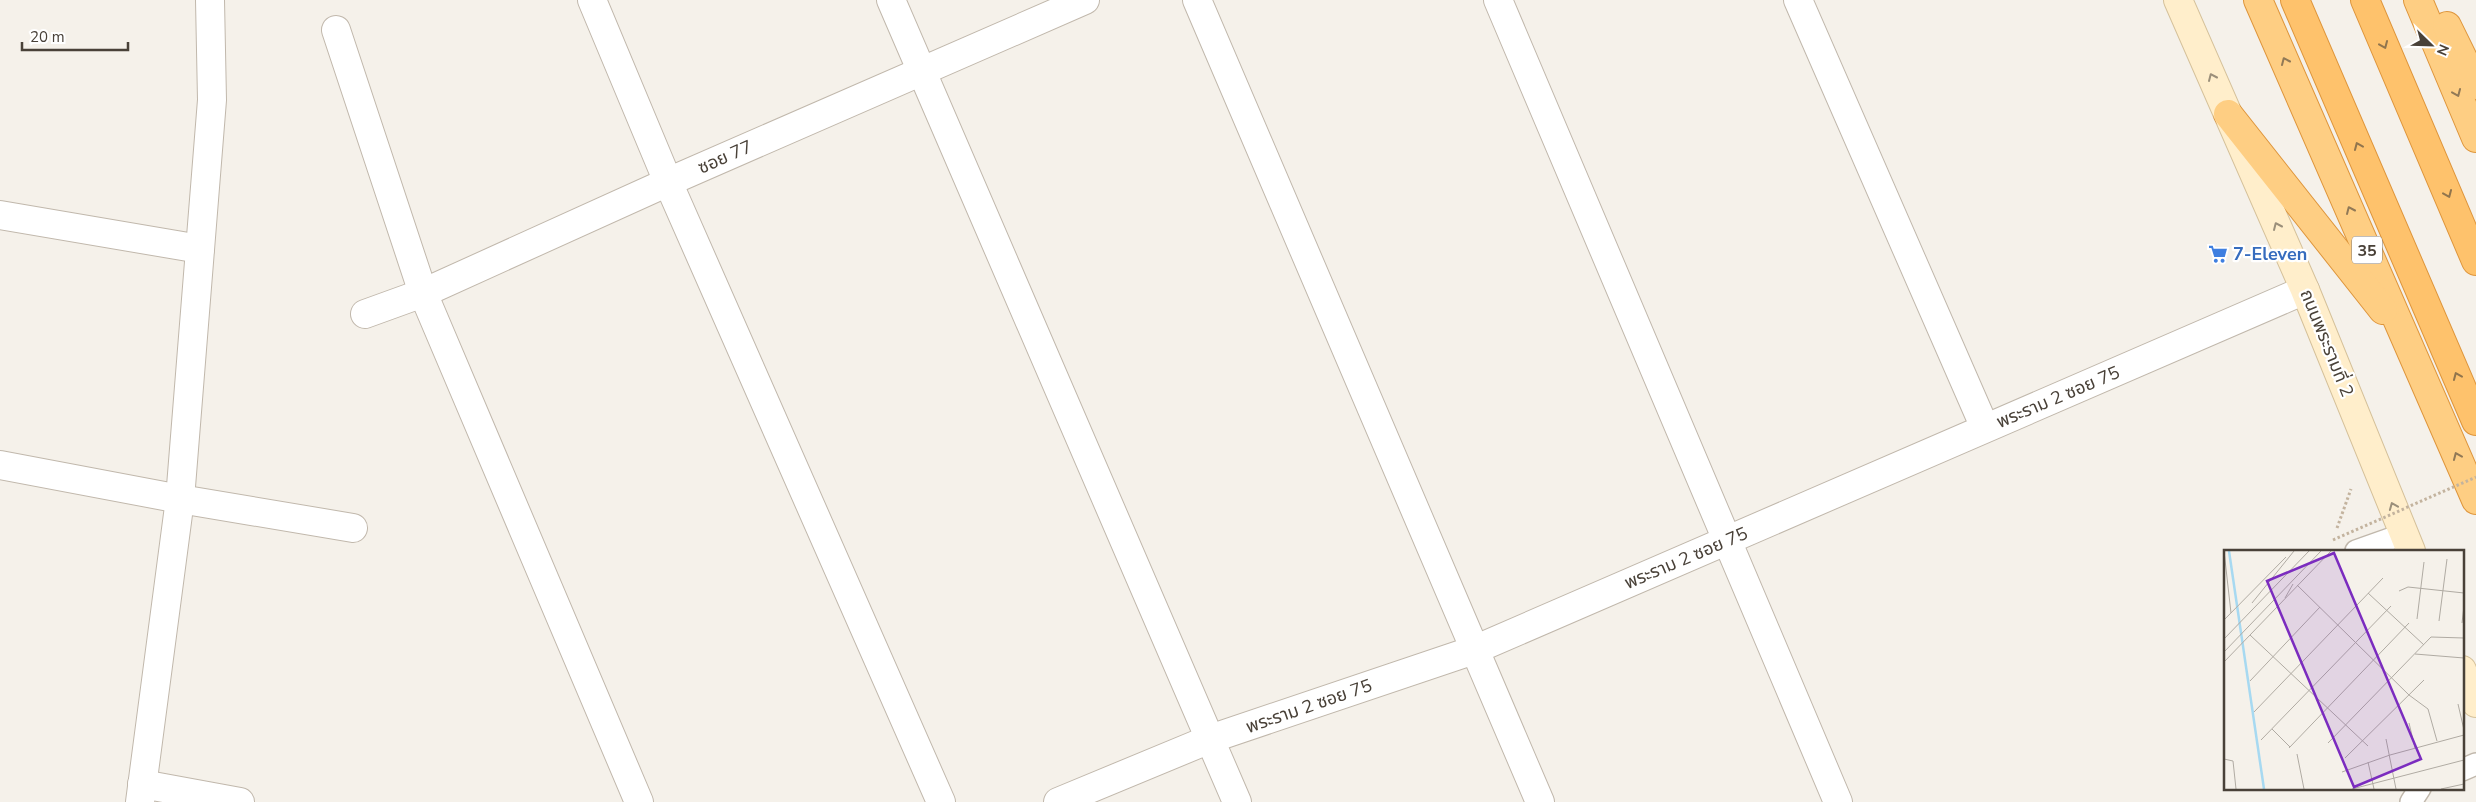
<svg xmlns="http://www.w3.org/2000/svg" width="2476" height="802" viewBox="0 0 2476 802" font-family="'Nunito Sans','Noto Sans Thai',sans-serif">
  <style>
    .lines { fill: none; stroke-linecap: round; stroke-linejoin: round }
    .service-casing { stroke: #c1b8ac; stroke-width: 24 }
    .minor-casing { stroke: #c1b8ac; stroke-width: 30 }
    .secondary-casing { stroke: #d5c19a; stroke-width: 30 }
    .trunk-casing { stroke: #de953b; stroke-width: 30 }
    .motorway-casing { stroke: #de953b; stroke-width: 30 }
    .path { stroke: #c3b39e; stroke-width: 3; stroke-dasharray: 2.5 2.5; stroke-linecap: butt }
    .service { stroke: #fff; stroke-width: 21 }
    .minor { stroke: #fff; stroke-width: 28 }
    .secondary { stroke: #ffeecb; stroke-width: 28 }
    .trunk { stroke: #fece83; stroke-width: 28 }
    .motorway { stroke: #fec26c; stroke-width: 28 }
    .path-bridge { stroke: #c3b39e; stroke-width: 3; stroke-dasharray: 2.5 2.5; stroke-linecap: butt }
    .oneway { stroke: #91754d }
    .oneway2 { stroke: #917956 }
    .oneway3 { stroke: #9b8f7a }
    .labels { text-anchor: middle; stroke-width: 4.5; stroke-linejoin: round; paint-order: stroke }
    .shield { fill: #fff; stroke: #807a74; stroke-width: 1 }
    .shield-label { font-size: 16px; font-weight: bold; fill: #494138 }
    .street-label { font-size: 18px; fill: #494138; stroke: #fff }
    .shop-label { font-size: 18px; font-weight: bold; fill: #366cbe; stroke: #fff; text-anchor: start }
    .inset-river { fill: none; stroke: #a7d9f1; stroke-width: 2.5 }
    .inset-road { fill: none; stroke: #b0aba3; stroke-width: 1 }
    .view { fill: #7b2cbf; fill-opacity: 0.15; stroke: #7b2cbf; stroke-width: 2.5 }
    .inset-edge { fill: none; stroke: #494138; stroke-width: 2.5 }
  </style>
  <rect width="100%" height="100%" fill="#f5f1ea"/>
  <g class="lines">
    <g class="service-casing">
      <g id="service">
        <path d="M2356,551L2404,534"/>
        <path d="M2462,770L2476,764"/>
        <path d="M2411,802L2420,788"/>
      </g>
    </g>
    <g class="minor-casing">
      <g id="minor">
        <path d="M592,0L668,182L941,802"/>
        <path d="M891,0L1237,802"/>
        <path d="M1197,0L1540,802"/>
        <path d="M1498,0L1838,802"/>
        <path d="M1798,0L1985,428"/>
        <path d="M336,30L423,293L639,802"/>
        <path d="M0,215L200,249"/>
        <path d="M365,314L423,293L668,182L1085,0"/>
        <path d="M0,465L180,499L353,528"/>
        <path d="M142,784L240,802"/>
        <path d="M140,802L180,499L212,100L210,0"/>
        <path d="M1058,802L1210,739L1474,650L2305,290"/>
      </g>
    </g>
    <g class="secondary-casing">
      <g id="secondary">
        <path d="M2178,0L2305,290L2411,551"/>
        <path d="M2462,670L2476,703"/>
      </g>
    </g>
    <g class="trunk-casing">
      <g id="trunk">
        <path d="M2258,0L2476,500"/>
        <path d="M2418,0L2476,138"/>
        <path d="M2447,26L2476,85"/>
        <path d="M2228,114L2383,310"/>
      </g>
    </g>
    <g class="motorway-casing">
      <g id="motorway">
        <path d="M2295,0L2476,421"/>
        <path d="M2365,0L2476,261"/>
      </g>
    </g>
    <path class="path" d="M2337,528L2351,489"/>
    <use href="#service" class="service"/>
    <use href="#minor" class="minor"/>
    <use href="#secondary" class="secondary"/>
    <use href="#trunk" class="trunk"/>
    <use href="#motorway" class="motorway"/>
    <path class="path-bridge" d="M2333,540L2476,477"/>
  </g>
  <defs><path id="oneway-chevron" d="M-2-3.5L2.5 0L-2 3.5" fill="none" stroke-width="1.6" stroke-linecap="round" stroke-linejoin="round" transform="scale(1.25)"/></defs>
  <g class="oneway">
    <use href="#oneway-chevron" transform="translate(2384 45) rotate(67)"/>
    <use href="#oneway-chevron" transform="translate(2358 146) rotate(-113)"/>
    <use href="#oneway-chevron" transform="translate(2448 194) rotate(67)"/>
    <use href="#oneway-chevron" transform="translate(2457 376) rotate(-113)"/>
  </g>
  <g class="oneway2">
    <use href="#oneway-chevron" transform="translate(2285 61) rotate(-114)"/>
    <use href="#oneway-chevron" transform="translate(2457 93) rotate(67)"/>
    <use href="#oneway-chevron" transform="translate(2350 210) rotate(-114)"/>
    <use href="#oneway-chevron" transform="translate(2457 456) rotate(-113)"/>
  </g>
  <g class="oneway3">
    <use href="#oneway-chevron" transform="translate(2212 77) rotate(-114)"/>
    <use href="#oneway-chevron" transform="translate(2277 226) rotate(-114)"/>
    <use href="#oneway-chevron" transform="translate(2393 506) rotate(-112)"/>
  </g>
  <defs>
    <g id="supermarket-bare" transform="scale(1.5)"><path d="M-6-5.5h2.5l.6 2H6L4.5 2H-2.5L-4.4-4H-6ZM-1.5 3.2a1.3 1.3 0 1 0 .1 0ZM3 3.2a1.3 1.3 0 1 0 .1 0Z" fill="#3f7fe0" stroke="#fff" stroke-width="2.5" paint-order="stroke"/></g>
  </defs>
  <g fill-rule="evenodd">
    <use href="#supermarket-bare" x="2218" y="254"/>
  </g>
  <g class="labels">
    <rect class="shield" x="2352" y="236.5" width="30" height="27" rx="4"/>
    <g class="shield-label">
      <text x="2367" y="256">35</text>
    </g>
    <g class="street-label">
      <text transform="translate(725 157) rotate(-24)" y="6">ซอย 77</text>
      <text transform="translate(2327 343) rotate(68)" y="6">ถนนพระรามที่ 2</text>
      <text transform="translate(2058 397) rotate(-23)" y="6">พระราม 2 ซอย 75</text>
      <text transform="translate(1686 558) rotate(-23)" y="6">พระราม 2 ซอย 75</text>
      <text transform="translate(1309 706) rotate(-19)" y="6">พระราม 2 ซอย 75</text>
    </g>
    <g class="shop-label">
      <text x="2233" y="260">7-Eleven</text>
    </g>
  </g>
  <g transform="translate(2224 550)">
    <rect width="240" height="240" fill="#f5f1ea"/>
    <path class="inset-river" d="M5,1L40,239"/>
    <path class="inset-road" d="M0,1L7,63M73,35L185,145L204,159L213,191M175,41L184,37L240,43M144,43L200,95M61,48L69,34M28,53L70,1M193,69L200,12M0,70L62,7M215,71L223,9M238,73L240,56M26,85L144,196M0,89L85,1M0,102L97,1M191,104L240,108M0,112L107,1M26,131L96,57M234,154L240,180M30,162L159,28M185,173L191,198M48,179L66,197M162,189L172,239M37,190L167,56M104,193L207,87L240,88M65,198L185,73M73,204L80,239M121,208L200,130M0,209L9,211L12,239M144,212L150,239M118,222L166,205L240,185M128,239L240,210M217,239L240,234"/>
    <path class="view" d="M110,3L197,209L130,237L43,31Z"/>
    <rect width="240" height="240" class="inset-edge"/>
  </g>
  <g transform="translate(2431 45) rotate(113)" stroke="#ffffff" stroke-width="4" paint-order="stroke">
  <path d="M0-4L9 19L0 12L-9 19Z" fill="#494138"/>
  <text y="-8" font-size="14" font-weight="bold" text-anchor="middle" fill="#494138">N</text>
  </g>
  <path d="M22 42v8h106v-8" fill="none" stroke="#494138" stroke-width="2.5"/>
  <text x="30" y="42" font-size="15" fill="#494138" stroke="#ffffff" stroke-width="4" paint-order="stroke">20 m</text>
</svg>
